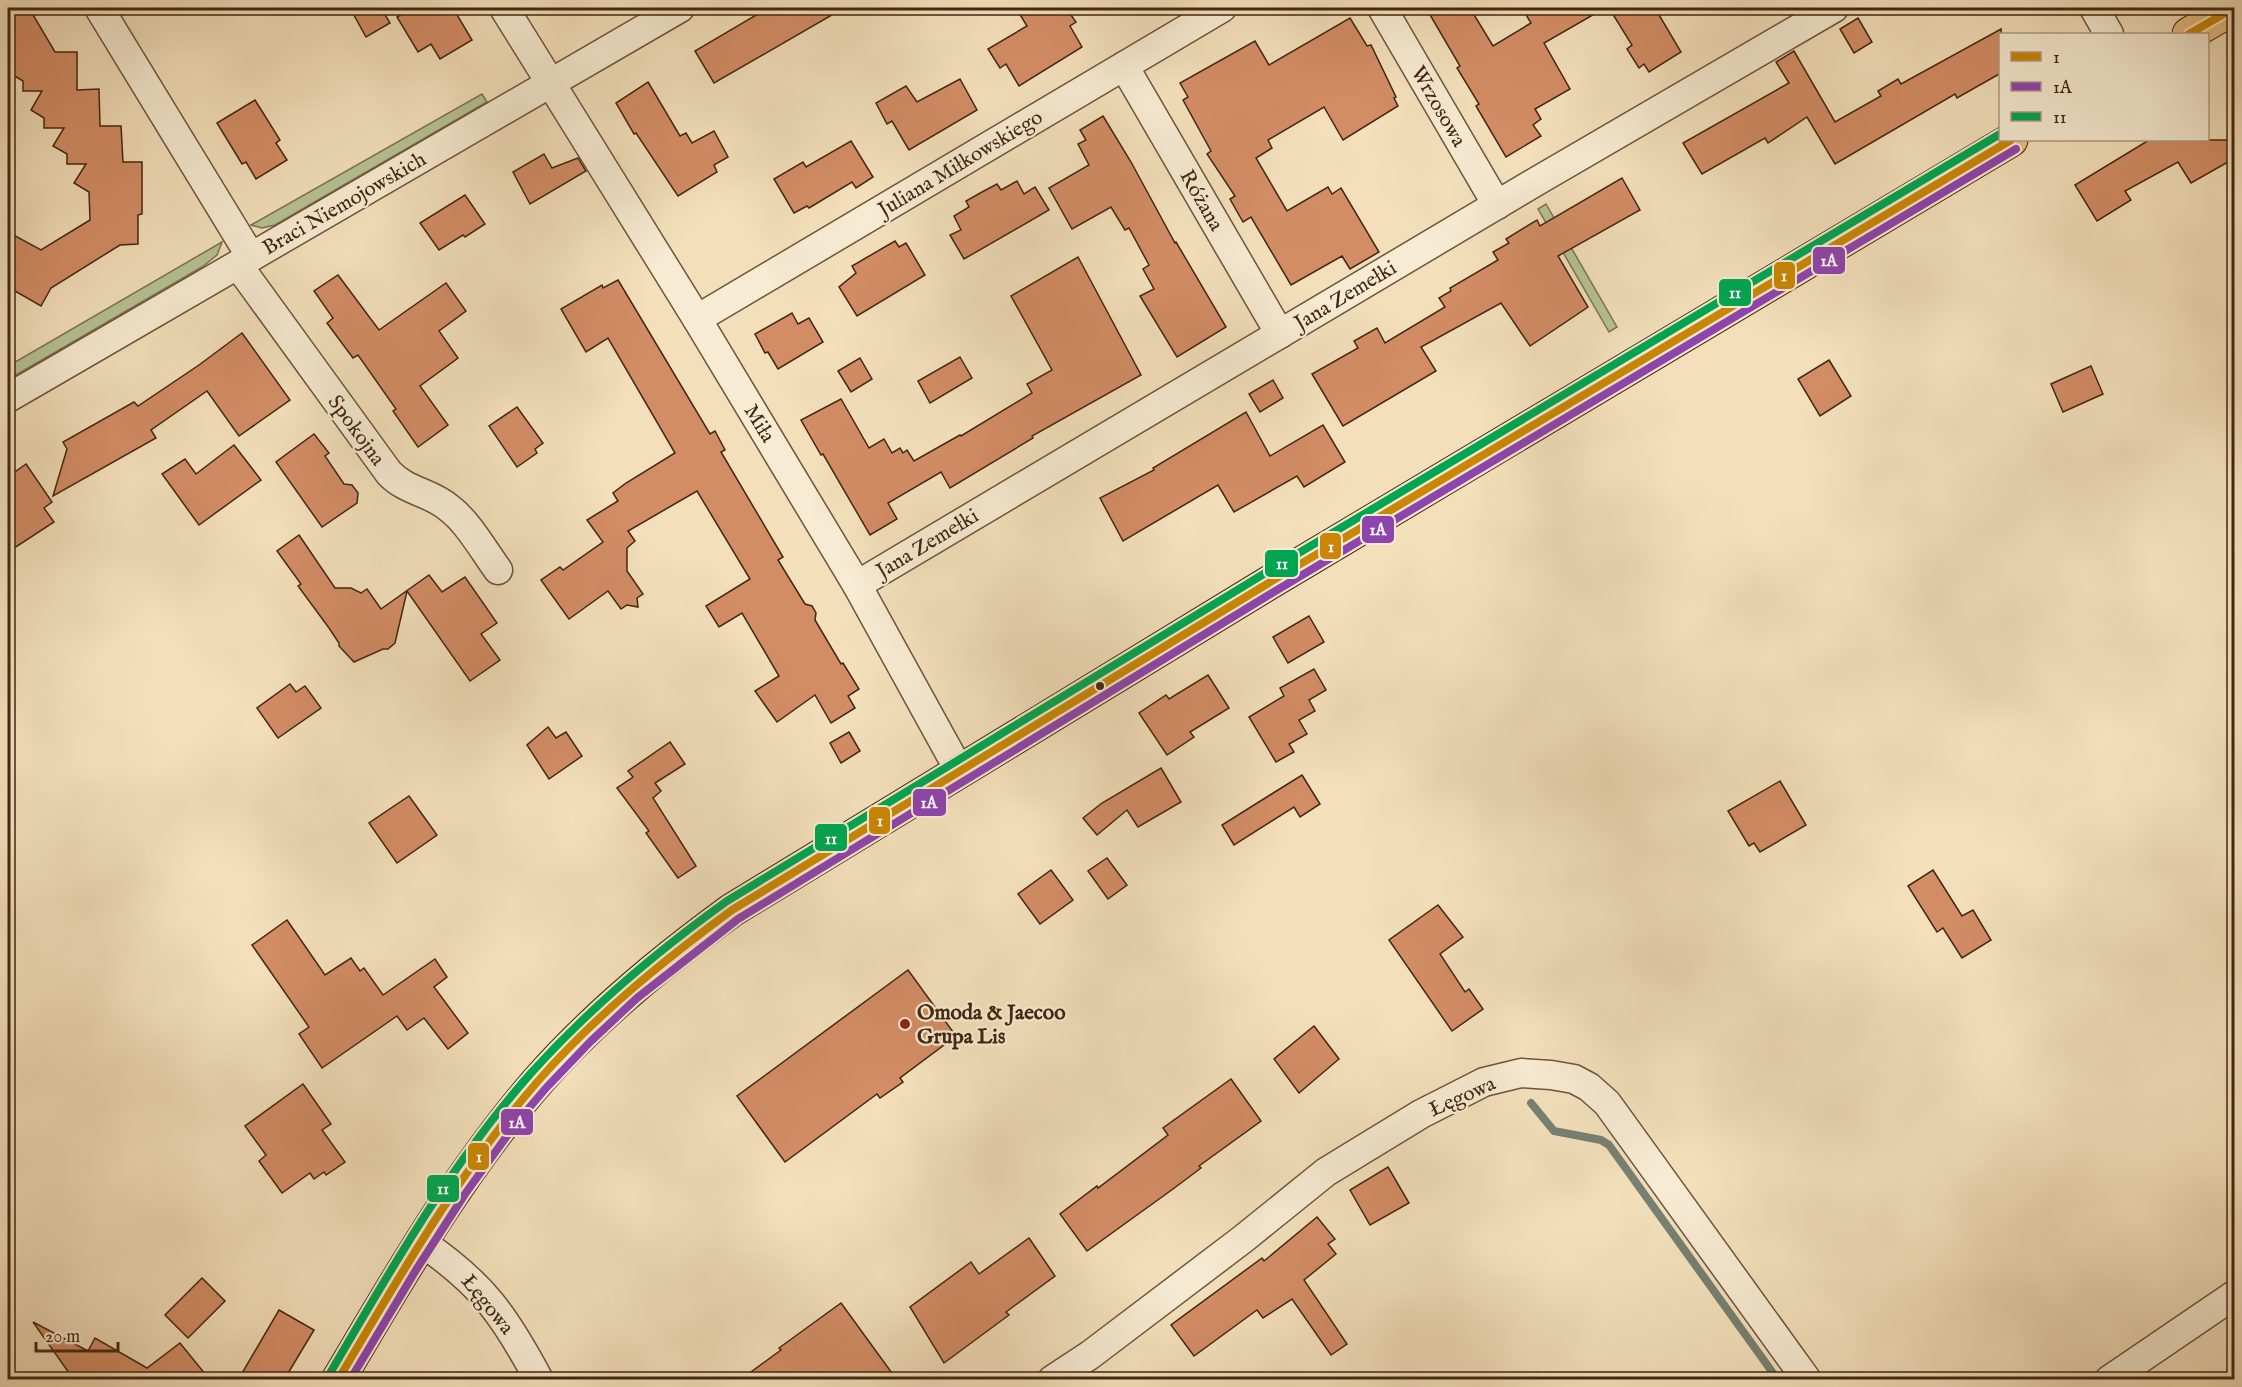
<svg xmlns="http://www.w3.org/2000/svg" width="2242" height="1387" viewBox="0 0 2242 1387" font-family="'IM FELL English',serif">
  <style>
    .green { fill: #b6c394; stroke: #7c7452; stroke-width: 1.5 }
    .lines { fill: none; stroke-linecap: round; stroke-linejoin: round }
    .stream { stroke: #778173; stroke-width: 8 }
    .building { fill: #d38d65; stroke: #422611; stroke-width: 1.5 }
    .street-casing { stroke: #6e543c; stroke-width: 31 }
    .primary-casing { stroke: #422611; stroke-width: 35 }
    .street { stroke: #f7ebd3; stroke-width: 28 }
    .primary { stroke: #eac07e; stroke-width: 33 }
    .bus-1-casing { stroke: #f7ebd3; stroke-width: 12 }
    .bus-2-casing { stroke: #f7ebd3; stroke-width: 12 }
    .bus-3-casing { stroke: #f7ebd3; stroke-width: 12 }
    .bus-1 { stroke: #ca8604; stroke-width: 8 }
    .bus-2 { stroke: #8e44ad; stroke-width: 8 }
    .bus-3 { stroke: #00a651; stroke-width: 8 }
    .bus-dot { fill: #422611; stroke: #f7ebd3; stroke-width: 2 }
    .poi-dot { fill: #8f2418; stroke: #f7ebd3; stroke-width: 2 }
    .labels { text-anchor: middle; stroke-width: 4.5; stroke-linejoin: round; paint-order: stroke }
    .street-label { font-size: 21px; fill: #422611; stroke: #f7ebd3 }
    .poi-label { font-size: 21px; font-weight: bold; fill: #422611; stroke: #f7ebd3; text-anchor: start }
    .line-badge { stroke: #f7ebd3; stroke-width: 2 }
    .badge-label { font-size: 16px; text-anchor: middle; font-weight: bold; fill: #fff }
  </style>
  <rect width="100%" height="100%" fill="#f3e0bb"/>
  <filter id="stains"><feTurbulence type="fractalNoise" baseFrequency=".00333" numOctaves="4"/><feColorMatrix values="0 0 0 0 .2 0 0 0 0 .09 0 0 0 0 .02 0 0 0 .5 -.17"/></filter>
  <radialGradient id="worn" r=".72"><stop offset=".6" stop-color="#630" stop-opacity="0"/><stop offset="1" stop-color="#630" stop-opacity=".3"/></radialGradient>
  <g class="green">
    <path d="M482,94L487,102L275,225L262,228L251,225Z"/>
    <path d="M1546,204L1617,327L1609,332L1538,209Z"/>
    <path d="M222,242L217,255L202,267L16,375L10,365Z"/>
  </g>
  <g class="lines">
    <path class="stream" d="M1531,1103L1554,1131L1601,1140L1609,1145L1778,1380"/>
  </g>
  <g class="building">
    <path d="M8,8H29L55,52H77V90L99,89L100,126H121L123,162H142V214L138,215V244L120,245L51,288L41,306L8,287V232L41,250L90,220L89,192L74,183L86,164H67V154L53,146L64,128H44V118L31,110L42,91H23V81L8,72Z"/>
    <path d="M350,8H381L390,23L366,37Z"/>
    <path d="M413,8H453L472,40L440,59L431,44L418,52L397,17Z"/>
    <path d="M768,8H844L714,83L695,51Z"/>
    <path d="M1016,8H1066L1076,22L1070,26L1082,47L1019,86L1006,64L1000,68L988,49L1027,26Z"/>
    <path d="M1426,8H1470L1493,46L1531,23L1522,8H1605L1544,43L1570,89L1535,109L1541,119L1533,125L1541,136L1506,157L1476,106L1479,104L1457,68L1460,66Z"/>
    <path d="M1609,8H1655L1681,52L1649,72L1644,64L1639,68L1627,49L1632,45Z"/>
    <path d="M1350,18L1367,46L1371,45L1396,97L1394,98L1398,106L1343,140L1324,107L1268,140L1272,148L1256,158L1287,211L1328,187L1332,194L1341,188L1379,252L1350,269L1342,256L1291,285L1251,217L1243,222L1230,199L1235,196L1207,154L1211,151L1183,100L1188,97L1180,83L1255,41L1269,65Z"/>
    <path d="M1858,18L1872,42L1854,53L1840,29Z"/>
    <path d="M2001,29V73L1957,98L1955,94L1835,164L1807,117L1768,143L1765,138L1702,174L1683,143L1789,83L1776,62L1794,51L1835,122L1881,96L1878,91L1898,79L1901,84Z"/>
    <path d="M960,79L977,110L909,150L892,121L887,124L876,103L906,86L917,102Z"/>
    <path d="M648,82L680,136L686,133L692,143L714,131L728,157L714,165L717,172L678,196L636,133L634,134L616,103Z"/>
    <path d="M255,100L280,140L276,143L287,160L256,179L246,162L242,164L217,123Z"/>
    <path d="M1103,116L1131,162L1175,243L1176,242L1226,327L1177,357L1140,296L1154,289L1143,269L1149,265L1129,228L1125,230L1111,207L1072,229L1049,188L1089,165L1078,144L1086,140L1080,130Z"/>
    <path d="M2149,140H2235V158L2191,183L2178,162L2125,191L2131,200L2097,221L2075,185Z"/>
    <path d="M851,141L873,177L856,188L852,182L809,208L807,206L794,213L774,179L803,162L806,167Z"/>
    <path d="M544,154L552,168L578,158L586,171L530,204L513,172Z"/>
    <path d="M1622,178L1640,210L1558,256L1588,307L1530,346L1501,303L1421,347L1436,371L1343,426L1312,374L1358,348L1354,341L1377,328L1385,343L1445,307L1439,298L1451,291L1450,288L1498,260L1493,252L1509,243L1506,239L1537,220L1540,226Z"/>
    <path d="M1017,181L1024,194L1035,187L1049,210L964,259L950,235L961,230L954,216L969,207L966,201L982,192L997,184L1001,190Z"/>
    <path d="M465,195L485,224L465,237L463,235L439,250L420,223Z"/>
    <path d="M895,241L899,247L906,243L925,275L857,316L839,287L856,273L852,266Z"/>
    <path d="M1078,257L1141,375L1032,436L1033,438L950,488L941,472L888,503L897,519L870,535L823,454L821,455L801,420L841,399L869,448L884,439L892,453L900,448L903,453L907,450L914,461L960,435L961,436L1032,393L1027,384L1052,370L1011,296Z"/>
    <path d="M338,275L379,330L446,283L466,311L439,331L458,358L420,386L448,425L418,447L393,411L396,409L358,355L353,358L327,323L333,318L314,291Z"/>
    <path d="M618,280L710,434L715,431L725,450L721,452L783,557L778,560L805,604L812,606L816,613L815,620L841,664L843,663L859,689L848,696L855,708L831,723L815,695L777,722L755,691L779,676L742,613L719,627L706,606L750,579L697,491L628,531L635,541L627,548V571L643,594L637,598L638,607L627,605L621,609L608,591L569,619L541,580L560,567L563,570L603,542L587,520L618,501L613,493L626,483L675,453L608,338L586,352L561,309L602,285L603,288Z"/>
    <path d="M792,313L798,324L809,318L823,342L778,369L768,352L765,353L755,334Z"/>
    <path d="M242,333L290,400L239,436L207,391L151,430L156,438L53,496L67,449L63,442L134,402L138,406L199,365Z"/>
    <path d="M960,357L972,378L930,403L918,381Z"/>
    <path d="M860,358L872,379L851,392L838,371Z"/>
    <path d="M1829,360L1851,396L1820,416L1798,379Z"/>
    <path d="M2091,366L2103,394L2063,412L2051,384Z"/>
    <path d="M1273,380L1283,398L1260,412L1249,394Z"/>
    <path d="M517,407L543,443L535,449L537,453L517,467L489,426Z"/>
    <path d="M1246,412L1270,456L1323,425L1345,462L1304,487L1297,476L1234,512L1218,485L1123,541L1100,498L1154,470L1153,468Z"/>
    <path d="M314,434L329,453L325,456L344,484L352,485L358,493L357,503L322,527L276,462Z"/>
    <path d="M234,445L261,480L199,525L162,474L185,459L196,474Z"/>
    <path d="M26,464L52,502L44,508L54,522L8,552V477Z"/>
    <path d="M299,535L335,588H351L361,593L367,589L381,609L429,575L442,592L465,577L497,623L481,634L500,660L470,681L407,591L395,643L388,649H383L354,662L339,646V643L329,628L298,586L301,584L277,551Z"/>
    <path d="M1309,616L1324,642L1288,663L1273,637Z"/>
    <path d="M1314,669L1326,690L1309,700L1315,711L1299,720L1307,734L1289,744L1294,752L1276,762L1249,717L1284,696L1280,688Z"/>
    <path d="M1208,675L1229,708L1190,732L1194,737L1167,755L1139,713L1166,695L1169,699Z"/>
    <path d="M290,684L296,692L305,686L321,708L278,738L257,708Z"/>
    <path d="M548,727L556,738L566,732L582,756L549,779L527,745Z"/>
    <path d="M849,732L860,751L841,763L830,743Z"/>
    <path d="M670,742L685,764L655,783L661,791L653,798L696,866L678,878L646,833L649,831L617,788L633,777L628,771Z"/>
    <path d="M1161,768L1181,802L1138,827L1127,810L1097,835L1083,818L1102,803Z"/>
    <path d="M1302,775L1320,804L1300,817L1294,807L1234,845L1222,825Z"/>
    <path d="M1780,781L1806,825L1760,852L1754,843L1749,846L1728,811Z"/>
    <path d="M409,796L437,835L397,863L369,823Z"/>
    <path d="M1107,858L1127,885L1108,899L1088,871Z"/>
    <path d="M1051,870L1073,900L1040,924L1018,894Z"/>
    <path d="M1933,870L1962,916L1973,910L1991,940L1962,958L1943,928L1937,932L1908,886Z"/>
    <path d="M1438,905L1463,937L1440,954L1465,992L1469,989L1483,1009L1452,1031L1389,940Z"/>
    <path d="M287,920L325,975L351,958L360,971L364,968L383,995L435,959L447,977L434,987L468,1033L448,1049L424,1018L407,1030L397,1016L322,1068L299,1034L309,1027L252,945Z"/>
    <path d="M908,970L956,1036L900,1078L903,1082L880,1098L877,1094L785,1162L737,1096Z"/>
    <path d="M1314,1026L1339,1059L1299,1093L1274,1059Z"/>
    <path d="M1231,1079L1261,1121L1199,1166L1201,1168L1173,1189L1087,1251L1060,1214L1097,1186L1098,1188L1168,1135L1163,1128Z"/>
    <path d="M303,1084L331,1124L322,1130L345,1162L326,1175L324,1172L314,1179L310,1173L282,1193L259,1161L266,1155L245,1126Z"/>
    <path d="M1388,1167L1409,1203L1370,1225L1350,1190Z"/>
    <path d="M1317,1217L1335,1239L1328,1244L1336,1254L1304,1280L1347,1344L1331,1355L1292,1299L1263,1318L1257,1310L1194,1356L1171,1325L1262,1258L1264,1261Z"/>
    <path d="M1029,1238L1055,1276L1006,1312L1009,1315L944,1363L910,1307L971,1262L979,1274Z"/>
    <path d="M202,1278L225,1301L188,1338L165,1315Z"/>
    <path d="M841,1303L897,1380H740L781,1350L779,1348Z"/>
    <path d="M279,1310L314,1330L284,1380H238Z"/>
    <path d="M33,1322L88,1351L95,1338L147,1368L180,1343L210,1380H74Z"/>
  </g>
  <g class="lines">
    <g class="street-casing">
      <g id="street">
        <path d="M99,8L251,257"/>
        <path d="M504,8L697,319L857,585L959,770"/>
        <path d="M1382,8L1497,205"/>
        <path d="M2094,8L2109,34"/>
        <path d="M1124,66L1280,334"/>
        <path d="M238,265L389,473C407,492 431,492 449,508C468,522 484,551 498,570"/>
        <path d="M697,319L1222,8"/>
        <path d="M8,398L680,8"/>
        <path d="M857,585L1537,181L1834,8"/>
        <path d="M421,1242C482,1283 505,1316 539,1380"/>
        <path d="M1052,1380L1090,1355L1243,1239L1326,1172L1421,1114L1484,1082L1521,1073L1551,1075L1574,1079L1589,1087L1607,1103L1807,1380"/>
        <path d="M2109,1380L2234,1295"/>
      </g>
    </g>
    <g class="primary-casing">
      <g id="primary">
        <path d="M2189,34L2234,8"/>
        <path d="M338,1380C399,1277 459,1172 538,1081C595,1016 662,961 732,910L1267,584L2011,140"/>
      </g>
    </g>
    <use href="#street" class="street"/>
    <use href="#primary" class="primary"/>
    <g class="bus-1-casing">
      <g id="bus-1">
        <path d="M2189,34L2234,8"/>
        <path d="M338,1380C399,1277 459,1172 538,1081C595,1016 663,961 732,910L1267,584L2011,140"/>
      </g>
    </g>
    <g class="bus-2-casing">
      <path id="bus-2" d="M350,1380L416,1270L465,1194L517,1122L546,1088L590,1042L637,998L738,919L1272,593L2016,149"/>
    </g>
    <g class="bus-3-casing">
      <path id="bus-3" d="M329,1375C390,1271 451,1163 532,1072C590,1008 656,952 727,901L1262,575L2000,134"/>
    </g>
    <use href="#bus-1" class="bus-1"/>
    <use href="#bus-2" class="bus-2"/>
    <use href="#bus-3" class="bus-3"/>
  </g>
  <circle class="bus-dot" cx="1100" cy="686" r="5"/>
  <circle class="poi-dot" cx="905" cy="1024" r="6"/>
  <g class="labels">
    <g class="street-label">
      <text transform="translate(1439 106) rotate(60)" y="7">Wrzosowa</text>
      <text transform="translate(960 163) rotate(-31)" y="7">Juliana Miłkowskiego</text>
      <text transform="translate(1202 200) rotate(60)" y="7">Różana</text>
      <text transform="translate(344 203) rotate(-30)" y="7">Braci Niemojowskich</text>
      <text transform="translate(1345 295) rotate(-31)" y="7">Jana Zemełki</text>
      <text transform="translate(760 423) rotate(59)" y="7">Miła</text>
      <text transform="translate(357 430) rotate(54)" y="7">Spokojna</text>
      <text transform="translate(927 543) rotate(-31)" y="7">Jana Zemełki</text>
      <text transform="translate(1462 1096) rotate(-24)" y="7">Łęgowa</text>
      <text transform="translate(488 1304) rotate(51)" y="7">Łęgowa</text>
    </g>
    <g class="poi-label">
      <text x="917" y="1019">Omoda &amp; Jaecoo<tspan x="917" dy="24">Grupa Lis</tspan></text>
    </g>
  </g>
  <g class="line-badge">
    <rect x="1812" y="246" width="34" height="29" rx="6" fill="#8e44ad"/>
    <rect x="1773" y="261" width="23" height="29" rx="6" fill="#ca8604"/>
    <rect x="1718" y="278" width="34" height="29" rx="6" fill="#00a651"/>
    <rect x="1361" y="515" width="34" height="29" rx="6" fill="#8e44ad"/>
    <rect x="1319" y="532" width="23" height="28" rx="6" fill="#ca8604"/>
    <rect x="1264" y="549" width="35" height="29" rx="6" fill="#00a651"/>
    <rect x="912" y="788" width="35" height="29" rx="6" fill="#8e44ad"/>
    <rect x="868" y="806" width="23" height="29" rx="6" fill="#ca8604"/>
    <rect x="814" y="823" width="34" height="29" rx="6" fill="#00a651"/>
    <rect x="500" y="1108" width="34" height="28" rx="6" fill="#8e44ad"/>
    <rect x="467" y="1142" width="23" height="29" rx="6" fill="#ca8604"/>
    <rect x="426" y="1174" width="34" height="29" rx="6" fill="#00a651"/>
  </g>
  <g class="badge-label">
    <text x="1829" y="266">1A</text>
    <text x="1784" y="281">1</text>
    <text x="1735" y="298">11</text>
    <text x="1378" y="535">1A</text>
    <text x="1331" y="552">1</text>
    <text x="1282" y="569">11</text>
    <text x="929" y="808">1A</text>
    <text x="880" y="826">1</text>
    <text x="831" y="844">11</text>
    <text x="517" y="1128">1A</text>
    <text x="479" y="1162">1</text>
    <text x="443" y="1194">11</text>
  </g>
  <rect width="2242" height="1387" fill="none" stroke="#f3e0bb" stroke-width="30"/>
  <rect x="9" y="9" width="2224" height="1369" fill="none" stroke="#422611" stroke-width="3"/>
  <rect x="15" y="15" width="2212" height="1357" fill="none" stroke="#422611" stroke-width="1.5"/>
  <rect x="1999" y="33" width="210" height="108" fill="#f7ebd3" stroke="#af9c85" stroke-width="1.5"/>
  <rect x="2011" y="52" width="30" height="9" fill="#ca8604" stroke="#af9c85" stroke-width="1.5"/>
  <text x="2053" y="63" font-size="18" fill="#422611">1</text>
  <rect x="2011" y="82" width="30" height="9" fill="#8e44ad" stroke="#af9c85" stroke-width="1.5"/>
  <text x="2053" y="93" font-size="18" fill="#422611">1A</text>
  <rect x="2011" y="112" width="30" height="9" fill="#00a651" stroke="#af9c85" stroke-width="1.5"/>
  <text x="2053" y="123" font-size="18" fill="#422611">11</text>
  <path d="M36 1342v9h82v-9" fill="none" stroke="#422611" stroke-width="3"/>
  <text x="45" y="1342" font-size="18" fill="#422611" stroke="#f7ebd3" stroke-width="4.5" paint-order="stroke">20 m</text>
  <rect width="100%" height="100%" filter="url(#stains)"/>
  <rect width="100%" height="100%" fill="url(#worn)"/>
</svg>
